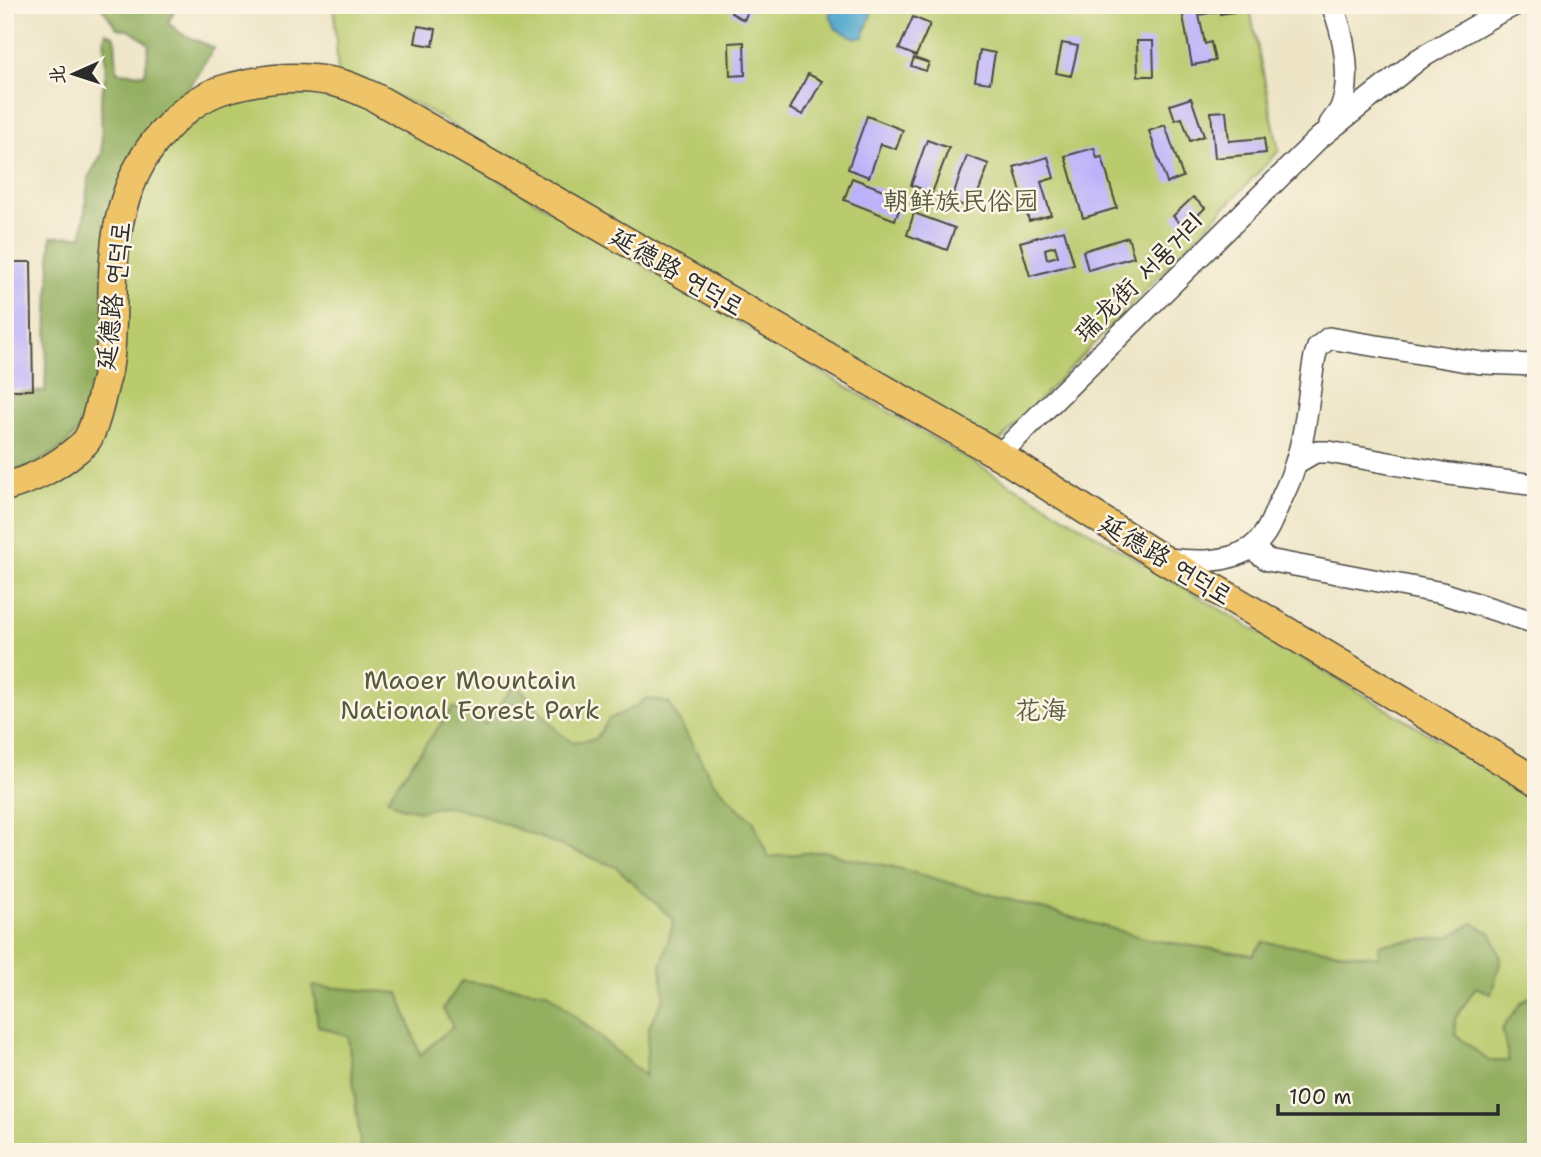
<svg xmlns="http://www.w3.org/2000/svg" width="1541" height="1157" viewBox="0 0 1541 1157" font-family="'Shantell Sans','LXGW WenKai TC','Poor Story',sans-serif">
  <style>
    .green { fill: #bacb6e; stroke: #727b4c; stroke-width: 2 }
    .forest { fill: #93af61; stroke: #5f6d46; stroke-width: 2 }
    .water { fill: #4fa7cd; stroke: #3d697c; stroke-width: 2 }
    .building { fill: #bcb1fb; fill-rule: evenodd }
    .lines { fill: none; stroke-linecap: round; stroke-linejoin: round }
    .minor-casing { stroke: #484742; stroke-width: 24 }
    .major-casing { stroke: #484742; stroke-width: 31 }
    .minor { stroke: #fff; stroke-width: 21 }
    .major { stroke: #efc469; stroke-width: 28 }
    .labels { text-anchor: middle; stroke-width: 5; stroke-linejoin: round; paint-order: stroke }
    .park-label { font-size: 26px; fill: #565b3f; stroke: #fcf5e5 }
    .street-label { font-size: 26px; fill: #2b2b2b; stroke: #fcf5e5 }
  </style>
  <rect width="100%" height="100%" fill="#fcf5e5"/>
  <filter id="ink" filterUnits="userSpaceOnUse"><feTurbulence type="fractalNoise" baseFrequency=".0143" numOctaves="2"/><feDisplacementMap in="SourceGraphic" scale="14" xChannelSelector="R" yChannelSelector="G"/><feConvolveMatrix kernelMatrix="1 2 1 2 8 2 1 2 1" color-interpolation-filters="sRGB"/></filter>
  <filter id="wash" filterUnits="userSpaceOnUse"><feTurbulence type="fractalNoise" baseFrequency=".00686" numOctaves="4" result="noise"/><feDisplacementMap in="SourceGraphic" scale="28" xChannelSelector="R" yChannelSelector="G"/><feGaussianBlur stdDeviation="1.57" result="paint"/><feColorMatrix in="noise" values="0 0 0 0 0 0 0 0 0 0 0 0 0 0 0 0 0 1.4 0 .05"/><feComposite in="paint" operator="in"/></filter>
  <g filter="url(#wash)">
    <rect width="100%" height="100%" fill="#eee5c7"/>
    <g class="green">
      <path d="M334,5H1249L1279,151L1000,441L986,442L421,107L375,87L338,78Z"/>
      <path d="M297,85L375,105L1008,483L1049,506V507L1536,798V1152H5V500L121,259L148,166L217,96Z"/>
    </g>
    <g class="forest">
      <path d="M100,5H177L168,23L182,34L214,48L188,89L149,132L98,380L77,432L60,449L5,482V394L45,391L51,237L82,236L89,176L102,154L101,99L106,72L104,37L106,32L115,37L117,72L145,74L149,44L131,31L117,28Z"/>
      <path d="M516,683L558,732L572,742L596,739L609,719L635,707L646,698L669,703L712,780L739,809L753,820L768,857L825,851L846,858L894,867L1152,940L1253,955L1263,942L1378,957L1380,944L1449,937L1473,923L1492,934L1501,959L1491,994L1476,987L1455,1019L1456,1035L1489,1061H1509L1502,1029L1521,1003L1536,993V1038H1532L1531,1058L1536,1061V1152H361L348,1036L318,1026L313,986L399,993L420,1055L453,1026L443,1009L462,981L547,992L645,1076L649,1027L664,997L661,966L674,920L616,867L474,812L442,806L420,811L400,807L387,798L453,707L485,724Z"/>
    </g>
    <path class="water" d="M832,5H863L870,9L871,15L863,37L856,38L836,29L830,15Z"/>
    <g id="blocks">
      <g class="building">
        <path d="M735,5H751L744,20L731,13Z"/>
        <path d="M1181,5H1232L1234,12L1220,14V11L1199,15L1205,44L1211,42L1215,61L1192,65Z"/>
        <path d="M913,17L930,24L916,56L899,49Z"/>
        <path d="M418,26L436,29L433,46L415,43Z"/>
        <path d="M1137,41H1153L1154,76H1138Z"/>
        <path d="M744,42L745,75L730,76L729,43Z"/>
        <path d="M1062,43L1078,46L1071,76L1056,73Z"/>
        <path d="M980,50L995,53L990,83L975,81Z"/>
        <path d="M914,58L929,63L926,71L911,66Z"/>
        <path d="M808,74L822,81L803,115L790,109Z"/>
        <path d="M1191,98L1204,136L1190,141L1182,118L1175,120L1170,105Z"/>
        <path d="M1226,111L1229,141L1264,138L1266,153L1215,158L1211,112Z"/>
        <path d="M867,116L903,130L896,149L881,144L869,177L848,169Z"/>
        <path d="M1165,125L1183,177L1167,183L1149,131Z"/>
        <path d="M927,140L949,148L932,193L911,185Z"/>
        <path d="M1094,148L1097,158L1102,157L1117,208L1083,218L1065,156Z"/>
        <path d="M967,156L989,164L972,209L951,201Z"/>
        <path d="M1048,157L1054,178L1041,182L1051,215L1029,221L1014,167Z"/>
        <path d="M852,178L904,198L895,220L844,200Z"/>
        <path d="M1193,197L1205,208L1185,228L1173,216Z"/>
        <path d="M914,213L955,228L947,250L907,235Z"/>
        <path d="M1064,230L1074,264L1030,276L1020,242ZM1055,246L1058,256L1047,259L1045,249Z"/>
        <path d="M1128,237L1134,257L1088,270L1083,251Z"/>
        <path d="M5,262H31L33,390H5Z"/>
      </g>
    </g>
  </g>
  <g filter="url(#ink)">
    <use href="#blocks" fill-opacity="0" stroke="#484742" stroke-width="2"/>
    <g class="lines">
      <g class="minor-casing">
        <g id="minor">
          <path d="M1330,124C1333,119 1337,115 1340,110C1353,82 1344,33 1332,5"/>
          <path d="M999,455L1318,139L1419,59L1498,13L1515,5"/>
          <path d="M1296,463L1315,452H1329L1449,474L1536,485"/>
          <path d="M1251,548L1268,560L1442,593L1536,623"/>
          <path d="M1167,559C1194,562 1226,564 1251,548C1265,538 1271,523 1277,508C1283,495 1290,482 1294,468C1307,432 1308,393 1315,356L1318,347L1329,338L1461,360L1482,363L1536,365"/>
        </g>
      </g>
      <g class="major-casing">
        <path id="major" d="M5,487C33,479 53,469 75,451C79,448 84,444 87,440C94,429 100,404 103,390C105,382 108,373 109,364C114,330 111,293 114,259C117,212 133,163 166,129C184,109 206,93 232,87C269,77 305,74 342,84C353,87 365,93 376,98L999,455L1161,558L1231,598L1536,781"/>
      </g>
      <use href="#minor" class="minor"/>
      <use href="#major" class="major"/>
    </g>
  </g>
  <g class="labels">
    <g class="park-label">
      <text x="961" y="210">朝鲜族民俗园</text>
      <text x="470" y="689">Maoer Mountain<tspan x="470" dy="30">National Forest Park</tspan></text>
      <text x="1041" y="719">花海</text>
    </g>
    <g class="street-label">
      <text transform="translate(677 271) rotate(30)" y="9">延德路 연덕로</text>
      <text transform="translate(1139 277) rotate(-45)" y="9">瑞龙街 서룡거리</text>
      <text transform="translate(113 296) rotate(-84)" y="9">延德路 연덕로</text>
      <text transform="translate(1166 559) rotate(31)" y="9">延德路 연덕로</text>
    </g>
  </g>
  <rect width="1541" height="1157" fill="none" stroke="#fcf5e5" stroke-width="28"/>
  <g transform="translate(74 74) rotate(267)" stroke="#fcf5e5" stroke-width="5" paint-order="stroke">
  <path d="M0-5L12 26L0 18L-12 26Z" fill="#2b2b2b"/>
  <text y="-10" font-size="19" font-weight="bold" text-anchor="middle" fill="#2b2b2b">北</text>
  </g>
  <path d="M1278 1104v10h220v-10" fill="none" stroke="#2b2b2b" stroke-width="3.5"/>
  <text x="1289" y="1104" font-size="21" fill="#2b2b2b" stroke="#fcf5e5" stroke-width="5" paint-order="stroke">100 m</text>
</svg>
